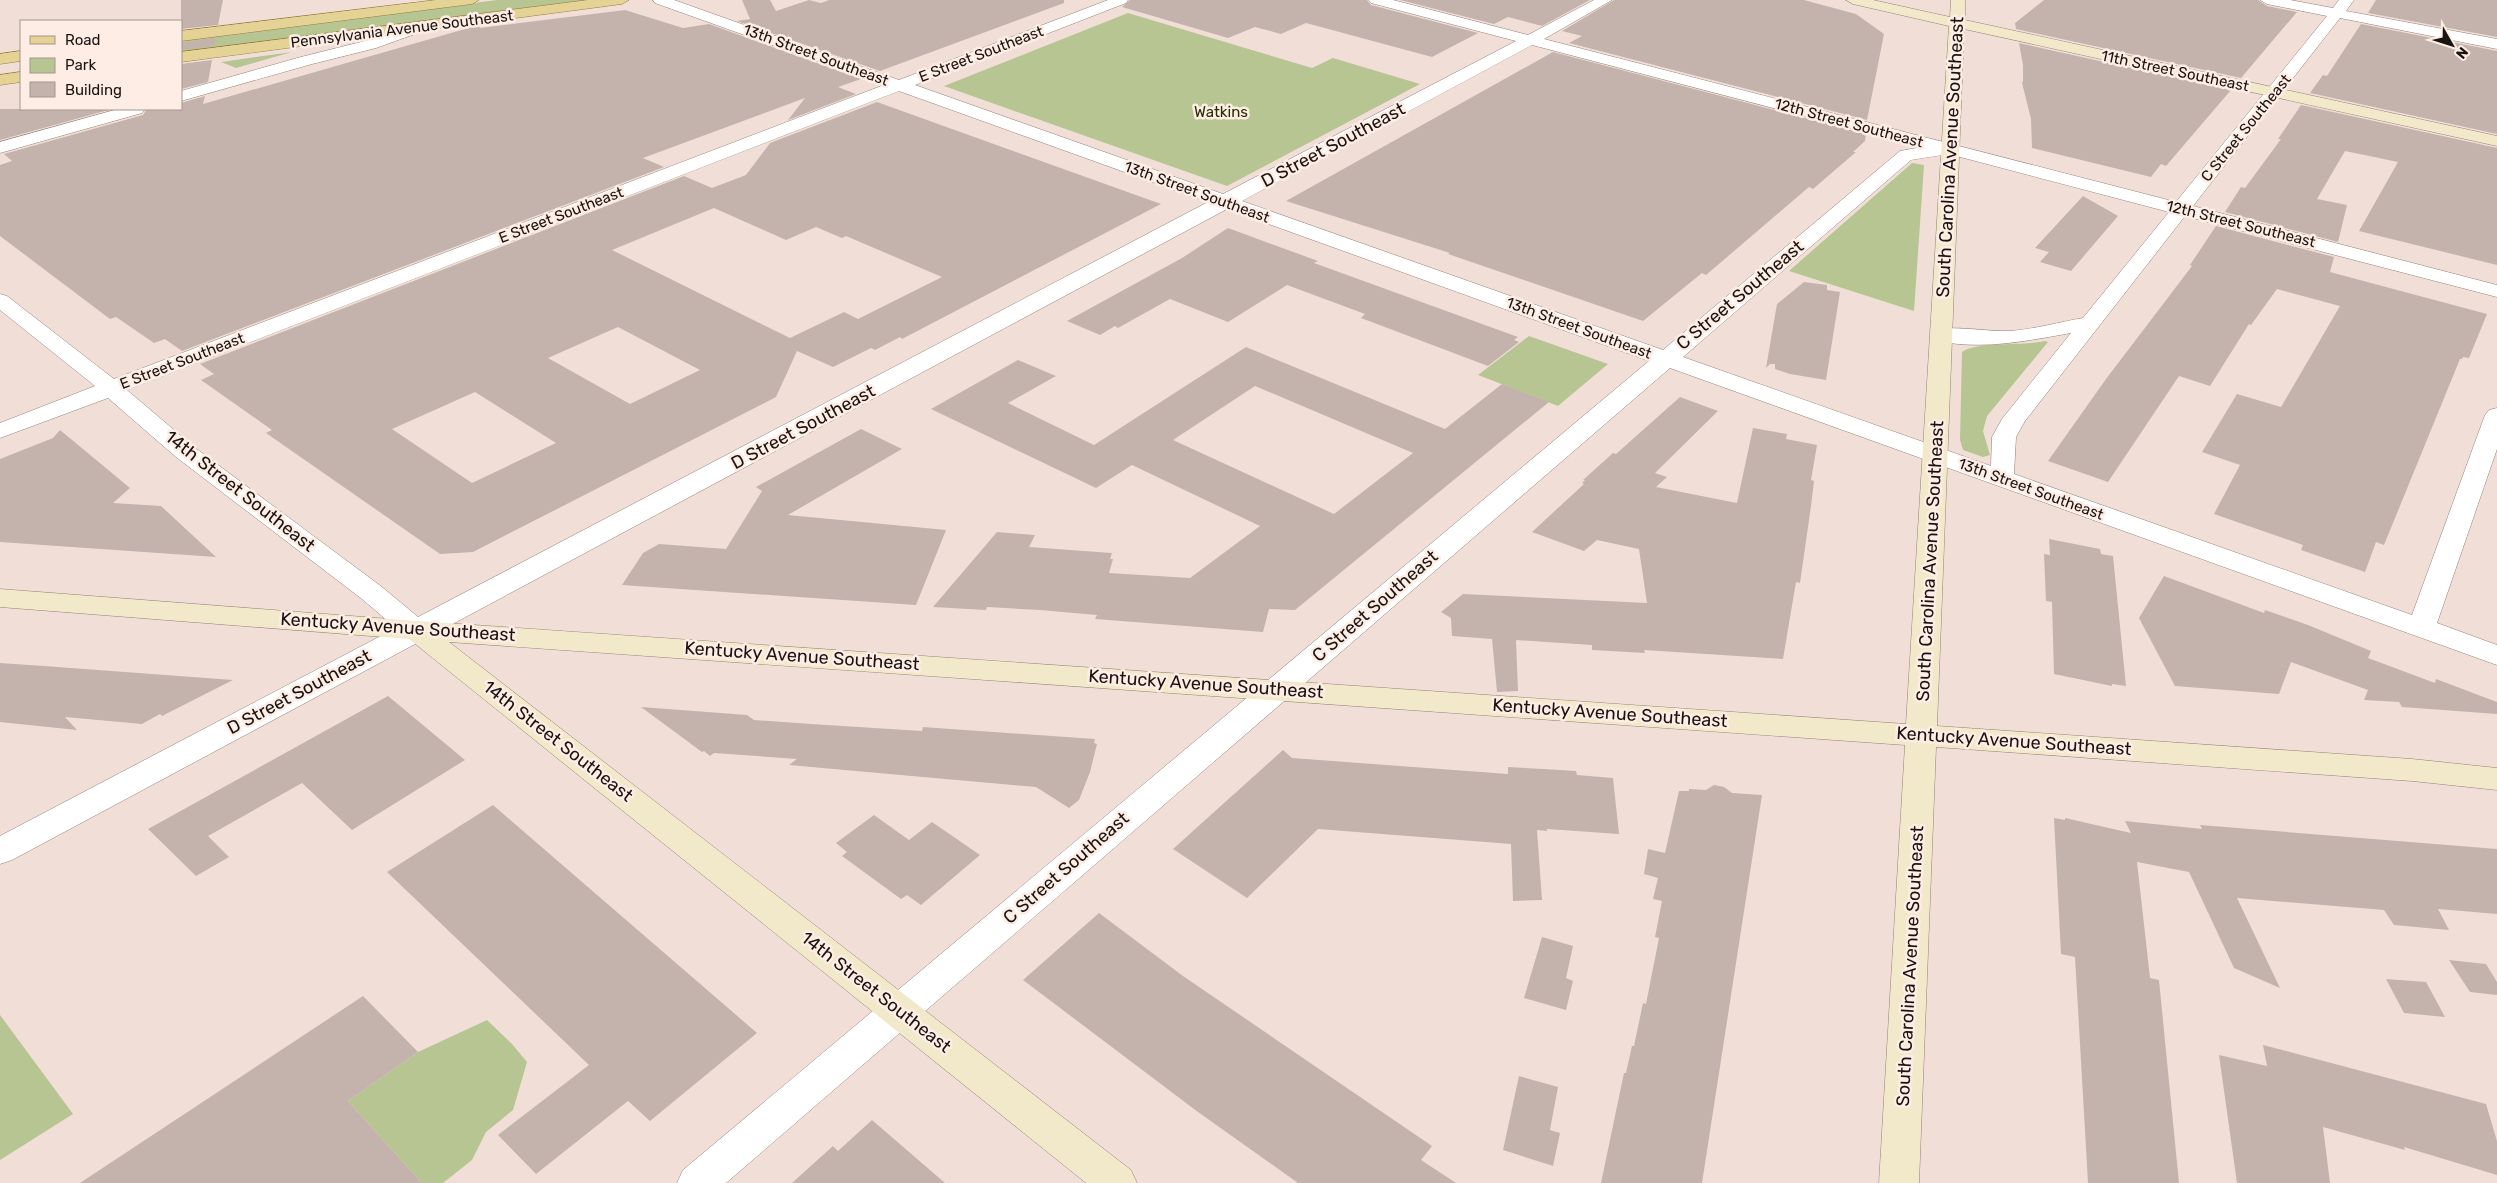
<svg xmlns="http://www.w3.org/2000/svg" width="2497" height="1183" viewBox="0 0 2497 1183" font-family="Rubik,sans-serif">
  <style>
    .green { fill: #b7c592 }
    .building { fill: #c4b3ac; fill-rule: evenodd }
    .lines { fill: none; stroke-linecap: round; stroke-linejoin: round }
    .street-casing { stroke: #908179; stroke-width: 1 }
    .secondary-casing { stroke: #908179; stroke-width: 1 }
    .primary-casing { stroke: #937c39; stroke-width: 1 }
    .street { fill: #fff; fill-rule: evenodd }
    .secondary { fill: #f2e8ca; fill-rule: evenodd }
    .primary { fill: #e5d295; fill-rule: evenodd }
    .labels { text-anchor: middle; stroke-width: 5; stroke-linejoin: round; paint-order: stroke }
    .far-street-label { font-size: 15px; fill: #191311; stroke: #feede4 }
    .far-park-label { font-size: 15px; fill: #262f00; stroke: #feede4 }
    .street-label { font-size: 18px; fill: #191311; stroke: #feede4 }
  </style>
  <rect width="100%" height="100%" fill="#f1dfd7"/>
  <g class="green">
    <path d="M497,0H586L181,52V40Z"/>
    <path d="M1128,13L1312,68L1333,58L1420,84L1227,186L944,86Z"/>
    <path d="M292,52L236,68L221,62Z"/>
    <path d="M1912,163L1924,165L1914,311L1789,271Z"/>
    <path d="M1529,336L1608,364L1558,406L1478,375Z"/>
    <path d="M2045,341L2048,342L1987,416L1983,431L1990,455L1983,457L1963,450L1960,440L1962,352C1976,341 2024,346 2045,341Z"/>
    <path d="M0,1015L73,1114L0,1160Z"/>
    <path d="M487,1020L512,1044L527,1062L513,1110L486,1132L472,1160L443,1183H422L348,1101L418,1052Z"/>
  </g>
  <g class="building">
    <path d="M181,0H223L218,25L181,29Z"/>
    <path d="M742,0H770L776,11L809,0L821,3L829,0H1064V3L880,71L737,21L750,19Z"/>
    <path d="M1130,0H1367L1371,5L1478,33L1432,57L1306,23L1281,34L1255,27L1228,38L1122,7Z"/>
    <path d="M1400,0H1590L1542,26L1508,17L1494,24Z"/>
    <path d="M1614,0H1804L1856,14L1884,34L1867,120L1569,43L1582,36L1562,31Z"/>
    <path d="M2044,0H2258L2267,6L2297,12L2241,78L2016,29L2015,23Z"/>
    <path d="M2376,0H2497V37L2368,13Z"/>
    <path d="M625,10L683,28L709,24L861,79L838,87L856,94L788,120L805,98L643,158L664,167L182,351L165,339L154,343L116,317L110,319L0,236V165L12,161L4,154L143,115L147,109H181V103L205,96L203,104L479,25L480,28Z"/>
    <path d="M2361,24L2497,51V134L2310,93L2323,75L2327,76Z"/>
    <path d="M216,38L214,46L181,50V43Z"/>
    <path d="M2019,43L2231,90L2166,166L2161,164L2151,177L2032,148L2031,119L2022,83L2023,81V65Z"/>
    <path d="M1553,52L1866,134L1865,141L1853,152H1856L1813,189L1809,187L1706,275L1702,273L1643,321L1448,254L1450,253L1286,201Z"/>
    <path d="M212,60L208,82L181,89V64Z"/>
    <path d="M877,102L1161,204L902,339L900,337L875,350L871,348L833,367L797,351L776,397L473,552L440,554L266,433L272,430L201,380L214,374L200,364L684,176L712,188L746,175L770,143ZM714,208L786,240L816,227L842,238L846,236L942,277L858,319L844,312L790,338L612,250ZM618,327L700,370L630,404L548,358ZM475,392L556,443L472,483L392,429Z"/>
    <path d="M2301,105L2497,148V265L2359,231L2398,162L2345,151L2317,199L2347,205L2338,242L2225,212L2241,187L2245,188L2281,139H2278Z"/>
    <path d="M0,109H112L0,140Z"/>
    <path d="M2083,196L2118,216L2071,271L2040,262L2049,252L2035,248Z"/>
    <path d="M2216,226L2334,257L2330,272L2487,314L2469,358L2463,357L2462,359H2460L2384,545L2376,542L2365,572L2301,550L2303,545L2214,514L2240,465L2202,452L2237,394L2281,407L2340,306L2277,289L2251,325L2249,324L2210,386L2179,376L2108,482L2048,461L2106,379L2192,266L2190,265Z"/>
    <path d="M1228,228L1318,261L1314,263L1518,337L1514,340L1519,342L1488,366L1361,318L1365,314L1287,285L1228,322L1170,299L1118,328L1115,326L1100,335L1067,321L1182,258Z"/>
    <path d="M1804,282L1827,285V290L1840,292L1826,380L1790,374L1775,369V364H1770L1766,368L1777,304Z"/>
    <path d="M1246,347L1445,429L1502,384L1549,402L1295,610L1269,609L1263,632L1095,619L1097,615L1040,610L987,607L986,610L933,607L997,532L1035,535L1029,547L1112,553L1110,559H1113L1109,573L1190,578L1260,526L1132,465L1096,488L931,409L1018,360L1056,376L1008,403L1094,445ZM1255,386L1413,453L1334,514L1173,440Z"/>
    <path d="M1680,397L1718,411L1655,473L1667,477L1656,487L1737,503L1753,428L1787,434L1786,439L1817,445L1811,480L1814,481L1811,506L1800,583L1796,582L1783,659L1644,650L1645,653L1592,650V645L1516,640L1518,691L1497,692L1492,639L1452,636L1451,618L1441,612L1463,594L1647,603L1639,549L1597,540L1584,551L1532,532L1584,484L1582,483L1585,480H1583L1613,453L1616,454Z"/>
    <path d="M861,429L902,449L788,515L946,530L916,605L622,585L643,553L659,544L726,549L762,491L756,487Z"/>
    <path d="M60,430L130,488L113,503L161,506L216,557L0,542V459L53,438Z"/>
    <path d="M2049,539L2100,549L2101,554L2113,556L2126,686L2112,684V686L2054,674L2052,602L2046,601L2044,554L2050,555Z"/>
    <path d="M2164,576L2264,613L2265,610L2308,625L2371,651L2368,658L2435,683L2436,679L2497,702V714L2402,707L2399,702L2364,700L2368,690L2291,662L2279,694L2175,686L2139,618Z"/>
    <path d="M0,663L44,666L233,680L162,716L160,714L142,724L65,717L77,730L0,722Z"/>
    <path d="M388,696L465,760L352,830L302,783L208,836L229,857L196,876L148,829Z"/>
    <path d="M641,707L747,715L754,720L811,724L922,731L923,727L1095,739L1094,743L1097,744L1090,772L1079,800L1069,808L1036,787L789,765L797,759L714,753L710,756L704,751L702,752Z"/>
    <path d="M1283,750L1292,758L1508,774V767L1544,769L1576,771L1577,775L1613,778L1619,834L1547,829V831L1537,830L1542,900L1513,901L1511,844L1318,829L1247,898L1173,849Z"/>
    <path d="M1714,785L1724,787L1732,793L1762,795L1702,1183H1601L1624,1073H1626L1632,1046H1634L1643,1003L1646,1004L1659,938L1655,937L1662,901L1653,899L1658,878L1644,874L1648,849L1665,853L1679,791H1689V789L1706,790Z"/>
    <path d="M493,805L757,1033L650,1121L628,1101L536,1174L498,1135L589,1065L387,872Z"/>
    <path d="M874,815L909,840L932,822L980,855L921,905L907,895L901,899L842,856L847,852L836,843Z"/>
    <path d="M2054,818L2065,820V818L2131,833L2125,821L2202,829L2200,825L2497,849V914L2438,909L2449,930L2394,925L2384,910L2237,898L2280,988L2234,968L2189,872L2137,862L2150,978L2159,980L2179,1183H2088L2075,957L2061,954Z"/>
    <path d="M1099,913L1183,976L1432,1146L1421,1160L1456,1183H1298L1198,1112L1023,980Z"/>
    <path d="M1542,937L1573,946L1566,978L1573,981L1566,1010L1524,998Z"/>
    <path d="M2449,960L2486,964L2497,982V995L2470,992Z"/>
    <path d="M2386,979L2426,982L2445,1017L2404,1013Z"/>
    <path d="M363,996L418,1052L348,1101L422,1183H80Z"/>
    <path d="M2263,1045L2486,1104L2497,1141V1175L2404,1147L2405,1150L2323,1127L2330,1183H2237L2219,1055L2267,1066Z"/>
    <path d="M1519,1076L1558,1087L1550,1130L1560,1133L1553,1166L1503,1150Z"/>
    <path d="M872,1120L945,1183H792L833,1146L838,1151Z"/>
  </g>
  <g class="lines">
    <g class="street-casing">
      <g id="street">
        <path d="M653,0H674L899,80L1108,0H1128L1126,3L915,85L1223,194L1516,41L1371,3L1369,0H1393L1528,35L1594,0H1612L1544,39L2176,202L2327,16L2267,4L2260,0H2290L2333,8L2339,0H2354L2346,11L2497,39V49L2340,18L2193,206L2497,285V297L2185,216L2025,421L2016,437L2014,474L2412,615L2485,415L2489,410L2497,408V449L2437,623L2497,645V665L1670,368L726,1183H677L683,1170L1649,361L1227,209L12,860L0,864V836L396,628L362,599L176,457L108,398L0,438V423L95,386L0,310V294L7,296L114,379L884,85L655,3ZM1532,45L1922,147L1900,151L1663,350L1242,201ZM899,91L1208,202L418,617L382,587L194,447L127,390ZM1949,154L2169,212L2083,318C2060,322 2035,329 2011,331C1988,332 1954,325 1934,330L1931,335L1934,340C1979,351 2026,341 2071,333L2002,419L1992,437L1991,466L1683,357L1911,160Z"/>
        <path d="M421,22L426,24L429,27L426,30L376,48L312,64L181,101V91L301,57L365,41Z"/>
        <path d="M118,109H145L142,113L0,153V142Z"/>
      </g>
    </g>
    <g class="secondary-casing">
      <path id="secondary" d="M1846,0H1873L1950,17L1951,0H1965V20L2497,136V146L1964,29L1937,726L2412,759L2497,768V790L2412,781L1936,747L1919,1183H1879L1905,745L449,642L1131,1170L1137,1183H1086L409,639L0,607V589L416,621L1906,724L1949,26L1853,4Z"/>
    </g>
    <g class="primary-casing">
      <g id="primary">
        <path d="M436,0H479L472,4L181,41V31Z"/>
        <path d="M588,0H629L622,4L181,62V52Z"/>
        <path d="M21,51V61L0,64V54Z"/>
        <path d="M21,72V82L0,85V75Z"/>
      </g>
    </g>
    <use href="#street" class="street"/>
    <use href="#secondary" class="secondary"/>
    <use href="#primary" class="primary"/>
  </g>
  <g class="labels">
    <g class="far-street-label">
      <text transform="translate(402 29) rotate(-7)" y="5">Pennsylvania Avenue Southeast</text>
      <text transform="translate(981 54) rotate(-21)" y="5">E Street Southeast</text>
      <text transform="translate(816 55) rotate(20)" y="5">13th Street Southeast</text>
      <text transform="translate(2175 71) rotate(12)" y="5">11th Street Southeast</text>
      <text transform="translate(1849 123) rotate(15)" y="5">12th Street Southeast</text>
      <text transform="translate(2246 128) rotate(-51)" y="5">C Street Southeast</text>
      <text transform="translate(1197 192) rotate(20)" y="5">13th Street Southeast</text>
      <text transform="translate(561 215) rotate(-21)" y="5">E Street Southeast</text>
      <text transform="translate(2241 224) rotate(14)" y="5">12th Street Southeast</text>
      <text transform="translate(1579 328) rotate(20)" y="5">13th Street Southeast</text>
      <text transform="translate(182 361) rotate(-21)" y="5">E Street Southeast</text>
      <text transform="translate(2031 489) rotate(20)" y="5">13th Street Southeast</text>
    </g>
    <g class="far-park-label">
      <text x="1221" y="117">Watkins</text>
    </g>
    <g class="street-label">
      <text transform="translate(1333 145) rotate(-28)" y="6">D Street Southeast</text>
      <text transform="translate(1950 157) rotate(-87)" y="6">South Carolina Avenue Southeast</text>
      <text transform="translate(1740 295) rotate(-40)" y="6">C Street Southeast</text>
      <text transform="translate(803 427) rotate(-28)" y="6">D Street Southeast</text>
      <text transform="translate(240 491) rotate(38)" y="6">14th Street Southeast</text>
      <text transform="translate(1930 561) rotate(-87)" y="6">South Carolina Avenue Southeast</text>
      <text transform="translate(1375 606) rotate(-41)" y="6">C Street Southeast</text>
      <text transform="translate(398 627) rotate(4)" y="6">Kentucky Avenue Southeast</text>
      <text transform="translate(802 656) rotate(4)" y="6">Kentucky Avenue Southeast</text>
      <text transform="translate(1206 684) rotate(4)" y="6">Kentucky Avenue Southeast</text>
      <text transform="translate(299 692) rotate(-28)" y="6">D Street Southeast</text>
      <text transform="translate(1610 713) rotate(4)" y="6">Kentucky Avenue Southeast</text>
      <text transform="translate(558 741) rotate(38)" y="6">14th Street Southeast</text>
      <text transform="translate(2014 741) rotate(4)" y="6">Kentucky Avenue Southeast</text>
      <text transform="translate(1066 868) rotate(-41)" y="6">C Street Southeast</text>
      <text transform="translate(1910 966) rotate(-87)" y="6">South Carolina Avenue Southeast</text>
      <text transform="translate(876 992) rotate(38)" y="6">14th Street Southeast</text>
    </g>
  </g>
  <rect x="20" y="20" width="162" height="90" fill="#feede4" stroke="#a29690"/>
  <rect x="30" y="36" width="25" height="8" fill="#e5d295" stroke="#a29690"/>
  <text x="65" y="45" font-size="15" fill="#191311">Road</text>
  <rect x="30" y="58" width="25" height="15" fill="#b7c592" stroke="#a29690"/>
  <text x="65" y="70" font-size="15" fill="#191311">Park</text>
  <rect x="30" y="82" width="25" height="15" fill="#c4b3ac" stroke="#a29690"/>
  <text x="65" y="95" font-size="15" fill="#191311">Building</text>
  <g transform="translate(2452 45) rotate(129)" stroke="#feede4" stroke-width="4" paint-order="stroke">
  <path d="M0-4L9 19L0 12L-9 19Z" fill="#191311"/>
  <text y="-8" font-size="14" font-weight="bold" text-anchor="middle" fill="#191311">N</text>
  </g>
</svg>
